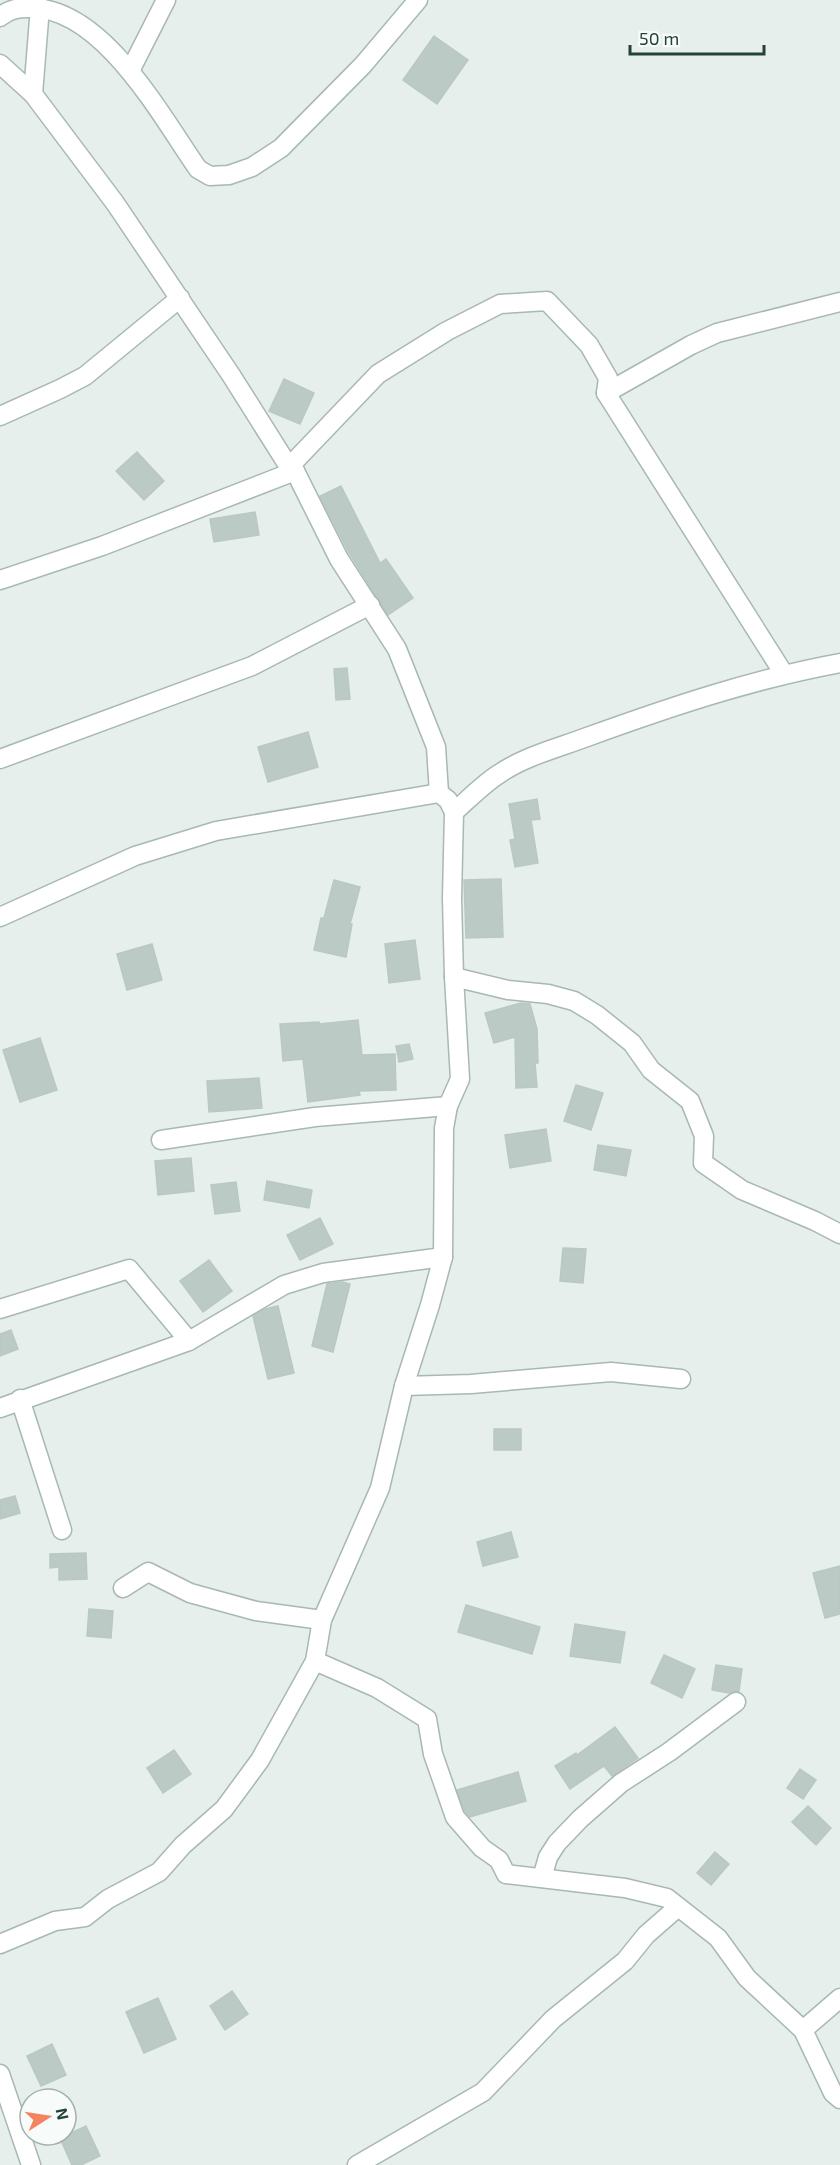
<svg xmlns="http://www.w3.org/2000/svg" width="840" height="2165" viewBox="0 0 840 2165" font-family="'Exo 2',sans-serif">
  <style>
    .building { fill: #bbcac4; stroke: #b8c9c2; stroke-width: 1.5 }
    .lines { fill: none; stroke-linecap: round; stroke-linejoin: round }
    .minor-casing { stroke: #a8b8b2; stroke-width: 21 }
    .minor { stroke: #fff; stroke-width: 18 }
  </style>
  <rect width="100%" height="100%" fill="#e6efeb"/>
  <g class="building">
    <path d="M434,36L468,60L437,104L403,80Z"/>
    <path d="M284,379L314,393L300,424L269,411Z"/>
    <path d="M137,452L164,481L144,500L116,471Z"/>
    <path d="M341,486L380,563L386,559L413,598L388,615L349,553L320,496Z"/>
    <path d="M255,512L259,535L214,542L210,519Z"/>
    <path d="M347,668L350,699L336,700L334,669Z"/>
    <path d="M308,732L318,767L268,782L258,747Z"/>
    <path d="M537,799L540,819L531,820L538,863L515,867L510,840L515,839L509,804Z"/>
    <path d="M501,879L503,937L466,938L464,880Z"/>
    <path d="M334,880L360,887L350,924H352L346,957L314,950L321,918H324Z"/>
    <path d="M415,940L420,979L389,983L385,944Z"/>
    <path d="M152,944L162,980L127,990L117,954Z"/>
    <path d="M521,1003L530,1004L537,1029L538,1063H535L537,1087L516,1088L515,1037L494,1043L485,1013Z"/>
    <path d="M358,1020L362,1055L395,1054L396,1090L359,1091L360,1095L308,1102L303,1059L283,1061L280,1024L319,1022V1024Z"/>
    <path d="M40,1038L57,1090L20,1102L3,1050Z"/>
    <path d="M409,1044L413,1059L399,1062L396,1046Z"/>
    <path d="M259,1078L262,1108L209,1112L207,1081Z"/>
    <path d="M576,1085L603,1093L591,1130L564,1121Z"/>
    <path d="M546,1129L551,1161L510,1168L505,1135Z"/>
    <path d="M598,1145L631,1150L626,1176L594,1170Z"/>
    <path d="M191,1158L194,1191L158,1195L155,1161Z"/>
    <path d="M267,1181L312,1190L309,1208L264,1200Z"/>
    <path d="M236,1182L240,1211L215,1214L211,1185Z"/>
    <path d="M320,1218L333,1244L300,1260L287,1235Z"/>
    <path d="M563,1248L586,1249L583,1283L560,1281Z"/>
    <path d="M209,1260L232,1291L203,1312L180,1281Z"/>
    <path d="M342,1282L350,1284L333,1352L312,1346L327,1284Z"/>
    <path d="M278,1306L294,1373L268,1379L253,1316L265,1309Z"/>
    <path d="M11,1330L18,1349L0,1356V1334Z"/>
    <rect x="494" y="1429" width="27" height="21"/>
    <path d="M15,1496L20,1513L0,1519V1500Z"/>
    <path d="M511,1532L518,1557L483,1566L477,1542Z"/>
    <path d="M86,1553L87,1579L59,1580V1567L50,1568V1554Z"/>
    <path d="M840,1566V1614L825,1618L813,1573Z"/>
    <path d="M466,1605L540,1627L532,1654L458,1632Z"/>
    <path d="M89,1609L113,1611L111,1638L87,1636Z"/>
    <path d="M575,1624L625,1632L620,1663L570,1656Z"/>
    <path d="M664,1655L695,1669L682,1698L651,1683Z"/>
    <path d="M716,1665L742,1669L739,1691L729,1693L712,1690Z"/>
    <path d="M615,1727L638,1758L612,1776L604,1766L570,1789L555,1766L576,1753L577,1755Z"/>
    <path d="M174,1750L191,1774L163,1793L147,1768Z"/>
    <path d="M800,1769L816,1780L803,1799L787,1788Z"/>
    <path d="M518,1772L526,1801L470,1817L465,1811L457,1790Z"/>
    <path d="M808,1806L831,1828L816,1845L792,1822Z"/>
    <path d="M715,1852L729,1864L711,1885L697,1873Z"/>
    <path d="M232,1991L248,2014L225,2030L210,2006Z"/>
    <path d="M158,1998L176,2039L144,2053L126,2012Z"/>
    <path d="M52,2044L66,2075L41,2086L27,2056Z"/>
    <path d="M86,2126L100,2156L81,2165H72L60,2138Z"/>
  </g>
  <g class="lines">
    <g class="minor-casing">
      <g id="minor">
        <path d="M0,17C9,9 18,8 29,8C102,6 161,116 198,169L210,176L229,175L252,167L281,148L363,65L418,0"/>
        <path d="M0,64L33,94L115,203L231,375L289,467L295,471L339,559L397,649L436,747L439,793L448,800L454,812L452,898L454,977L460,1079L448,1106L444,1128L443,1257L430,1305L404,1386L380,1488L322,1620L315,1661L260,1760L224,1809L183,1845L159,1872L108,1899L85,1917L55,1921L0,1944"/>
        <path d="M130,71L166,0"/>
        <path d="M33,94L40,7"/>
        <path d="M606,393L784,674"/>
        <path d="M0,416L60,389L85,376L180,298"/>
        <path d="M289,467L378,374L447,331L500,304L547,301L589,345L608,378L606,393L691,345L717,333L840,302"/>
        <path d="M0,580L102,546L295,471"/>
        <path d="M0,759L252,666L370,605"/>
        <path d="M454,812C469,799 483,784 499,774C525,756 558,748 587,737C670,707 753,679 840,663"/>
        <path d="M0,917L135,856L216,831L439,793"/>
        <path d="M454,977L508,990L548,994L574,1001L597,1015L632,1043L651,1070L690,1101L704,1136L703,1163L742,1190L815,1221L840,1234"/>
        <path d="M161,1140L315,1117L448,1106"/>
        <path d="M0,1309L129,1269L189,1341"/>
        <path d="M404,1386L471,1384L611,1372L681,1379"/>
        <path d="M20,1399L62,1530"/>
        <path d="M0,1408L189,1341L284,1285L323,1273L443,1257"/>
        <path d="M123,1588L148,1572L190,1593L256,1611L322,1620"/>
        <path d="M315,1661L377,1688L427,1719L433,1754L455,1817L482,1848L499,1860L506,1874L625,1888L667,1898L718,1938L747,1978L803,2030L833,2093L840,2099"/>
        <path d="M542,1878L548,1857L557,1843L580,1819L621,1783L669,1752L736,1702"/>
        <path d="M803,2030L840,1998"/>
        <path d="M0,2074L31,2165"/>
        <path d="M357,2165L483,2092L553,2019L625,1961L646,1935L678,1907"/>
      </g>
    </g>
    <use href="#minor" class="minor"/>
  </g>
  <g transform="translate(48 2117) rotate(78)"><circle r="28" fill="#f7fbf9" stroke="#a3b1ad" stroke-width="1.5"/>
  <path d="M0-4.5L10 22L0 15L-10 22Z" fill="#f4845f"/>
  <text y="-9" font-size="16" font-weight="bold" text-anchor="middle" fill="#24423a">N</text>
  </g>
  <path d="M630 45v9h134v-9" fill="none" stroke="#24423a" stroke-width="3"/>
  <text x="639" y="45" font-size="18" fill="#24423a" stroke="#f7fbf9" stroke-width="4.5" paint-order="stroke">50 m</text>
</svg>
